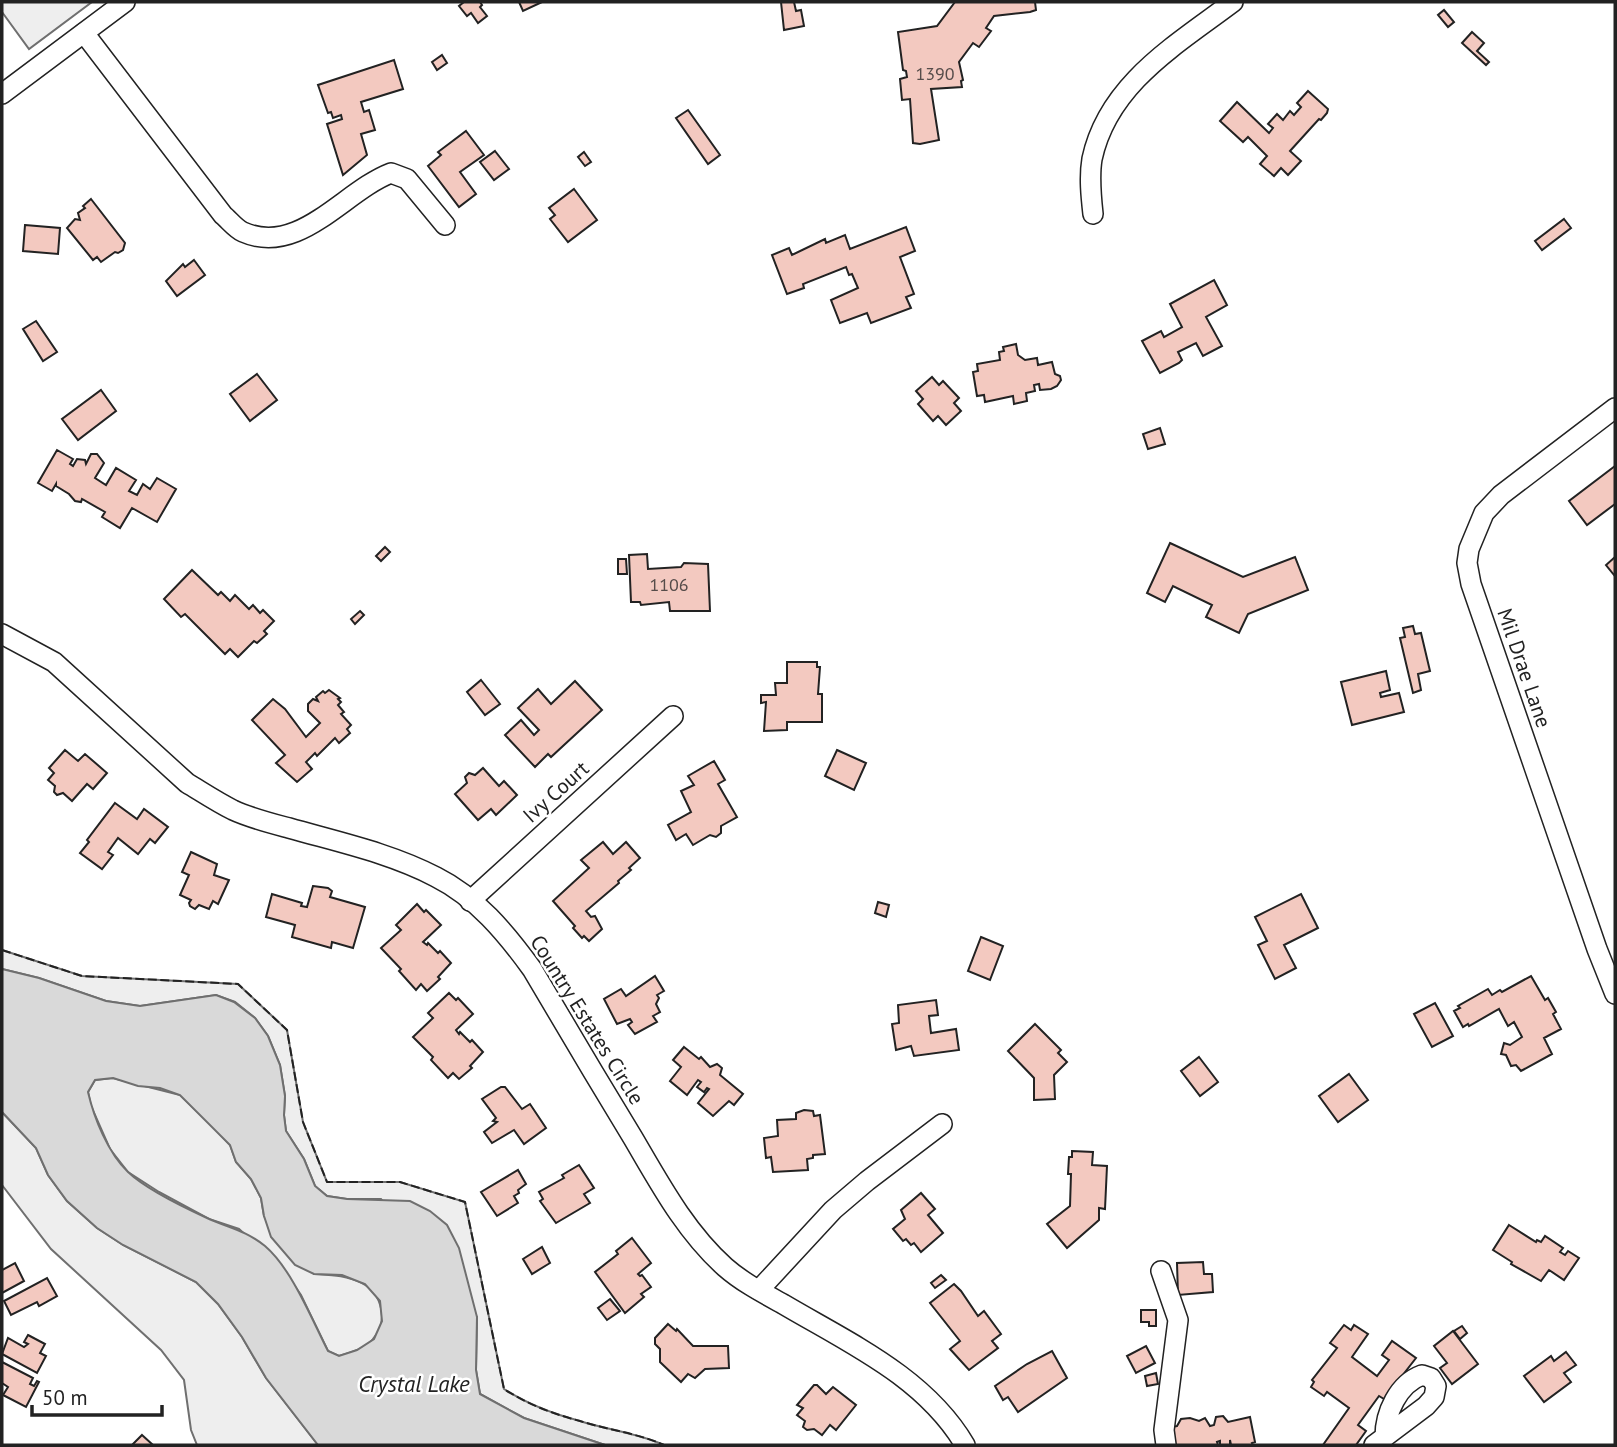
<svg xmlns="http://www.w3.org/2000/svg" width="1617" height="1447" viewBox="0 0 1617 1447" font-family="'PT Sans',sans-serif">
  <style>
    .green { fill: #eee; stroke: #6f6f6f; stroke-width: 2 }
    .water { fill: #d9d9d9; stroke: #6f6f6f; stroke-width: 2; fill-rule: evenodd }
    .building { fill: #f3c9c0; stroke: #222; stroke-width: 2 }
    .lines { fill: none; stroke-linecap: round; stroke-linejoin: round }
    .minor-casing { stroke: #222; stroke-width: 22 }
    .minor { stroke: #fff; stroke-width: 19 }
    .fence { stroke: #222; stroke-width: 2; stroke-dasharray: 9 3.5; stroke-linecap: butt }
    .labels { text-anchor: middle; stroke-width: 5; stroke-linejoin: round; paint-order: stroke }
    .number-label { font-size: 18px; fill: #564c4a }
    .street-label { font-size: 21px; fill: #222; stroke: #fff }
    .water-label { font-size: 23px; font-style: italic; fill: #222; stroke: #fff }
  </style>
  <rect width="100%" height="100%" fill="#fff"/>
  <g class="green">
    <path d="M2,2H92L29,49L2,12Z"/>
    <path d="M2,950L82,976L238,984L287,1030L303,1122L327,1182H400L465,1202L504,1389C527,1404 553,1414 580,1421C608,1430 637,1433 664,1445H605L524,1418L480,1394L476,1370L477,1317L381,1199H347L327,1196L315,1186L304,1159L286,1131L284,1115L285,1096L280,1065L268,1036L255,1018L235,1002L216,995L140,1006L106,1001L39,978L2,969Z"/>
    <path d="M113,1078L180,1095L214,1128L230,1145L236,1162L251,1179L261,1198L264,1216L314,1274C331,1275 346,1275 362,1283C382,1293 389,1322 373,1339C365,1349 351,1352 339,1356L328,1351L301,1295L284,1271L239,1229L209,1219L159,1192L128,1172L110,1149L91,1106L88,1092L95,1080Z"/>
    <path d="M2,1112L36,1148L48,1175L67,1201L97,1228L123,1245L196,1282L218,1304L242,1337L266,1378L318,1445H197L191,1430L184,1380L161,1350L51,1249L2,1185Z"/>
  </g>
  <path class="water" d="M2,969L39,978L106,1001L140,1006L216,995L234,1002L255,1018L268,1036L280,1065L285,1096L284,1115L286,1131L304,1159L315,1186L327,1196L347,1199L410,1201L430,1211L447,1225L459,1248L477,1317L476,1370L480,1394L524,1418L605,1445H318L266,1378L242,1337L218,1304L196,1282L123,1245L97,1228L67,1201L48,1175L36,1148L2,1112ZM113,1078L138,1086L160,1088L180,1095L230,1145L236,1162L251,1179L261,1198L264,1216L271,1237L295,1265L314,1274L342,1275L365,1284L380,1301L382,1321L374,1339L357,1350L339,1356L328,1351C312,1320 292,1269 265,1246C245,1230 229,1228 207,1218C183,1207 147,1190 128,1172C108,1153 94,1118 88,1092L95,1080Z"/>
  <g class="building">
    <path d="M464,2H480L482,5L480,7L487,16L478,23L471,13L467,16L459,6Z"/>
    <path d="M519,2H542L523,11Z"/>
    <path d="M781,2H794L796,11L801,10L804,26L784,30Z"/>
    <path d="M955,2H1038H1035L1036,10L1030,12L994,16L986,28L991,31L979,47L973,43L959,62L963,80L961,81L962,87L931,89L939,140L920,144L913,143L910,99L902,100L900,79L907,77L906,71L903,70L898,32L937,26Z"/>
    <path d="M1444,10L1454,22L1448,27L1438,15Z"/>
    <path d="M1472,32L1484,43L1477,51L1489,62L1486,65L1462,43Z"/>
    <path d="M442,55L447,63L437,70L432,62Z"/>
    <path d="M394,60L403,89L361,102L364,112L369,110L375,130L361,134L367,155L343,175L327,124L342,119L341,115L333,118L331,112L328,113L318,85Z"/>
    <path d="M1308,91L1328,109L1327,113L1321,120L1319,119L1290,151L1301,161L1288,175L1281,168L1274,176L1260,164L1267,156L1248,137L1243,142L1220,121L1237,102L1269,133L1273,128L1268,124L1277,114L1283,120L1290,111L1294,115L1301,107L1297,103Z"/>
    <path d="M688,110L720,155L708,164L676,118Z"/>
    <path d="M466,131L484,155L460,172L476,194L459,207L428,166L441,155L438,152Z"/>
    <path d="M495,151L509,169L494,180L480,162Z"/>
    <path d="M584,152L591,162L585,166L578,157Z"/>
    <path d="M574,189L597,220L568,242L550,219L555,215L549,208Z"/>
    <path d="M91,199L125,243L123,250L118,253L115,252L101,262L97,257L93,260L67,228L75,219L80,220L78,213L85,208L83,206Z"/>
    <path d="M1564,219L1571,228L1542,250L1535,241Z"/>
    <path d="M25,225L60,228L58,254L23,251Z"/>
    <path d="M906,227L915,251L900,257L914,294L906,297L911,308L871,323L867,313L840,323L831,300L858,288L852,274L849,275L846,267L803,284L804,288L787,294L772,255L789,248L792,255L825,239L826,243L845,235L850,249Z"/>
    <path d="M194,260L205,275L177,296L166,281L183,264L185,267Z"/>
    <path d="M1214,280L1227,305L1206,317L1222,346L1203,356L1196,343L1178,352L1182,360L1179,363L1160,373L1142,341L1161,331L1164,337L1182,327L1170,304Z"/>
    <path d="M36,321L57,352L43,361L23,329Z"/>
    <path d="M1016,344L1018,355L1025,360L1037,358L1038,365L1052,362L1055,374L1060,376L1061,380L1057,386L1051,389L1040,390L1039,384L1034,385L1035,391L1026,393L1027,401L1014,404L1013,396L985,402L984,395L977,396L973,372L978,371L977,364L1000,360L999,352L1004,351L1003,347Z"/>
    <path d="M257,374L277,400L250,421L230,394Z"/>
    <path d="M932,377L939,385L943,381L959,398L954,403L961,411L946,425L938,416L933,421L918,404L923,399L916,391Z"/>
    <path d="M101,390L116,411L78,440L62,419Z"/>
    <path d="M1160,428L1165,444L1148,449L1143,434Z"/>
    <path d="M57,450L73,459L70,464L73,466L77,459L85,460L86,464L91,454H97L104,463L95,478L106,485L116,468L136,480L129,491L137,495L143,484L150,489L157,478L176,489L157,522L132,508L120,528L102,517L105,512L82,499L81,502L75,501L69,494L56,486V484L52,491L38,483Z"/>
    <path d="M1615,466V504L1587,525L1569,501Z"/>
    <path d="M1170,543L1243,577L1295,557L1308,590L1248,614L1239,633L1206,617L1212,605L1173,586L1165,602L1147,593Z"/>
    <path d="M385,547L390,552L381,561L376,556Z"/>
    <path d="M647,554L648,569L681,567L684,563L708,564L710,611H670L669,602L641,605L640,602H631L629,555Z"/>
    <path d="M1615,557V573L1614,575L1606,565Z"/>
    <path d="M618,559H626L627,574H618Z"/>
    <path d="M192,570L218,595L221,592L230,601L235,595L249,609L253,605L260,613L263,610L274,621L264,631L267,634L257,643L254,641L238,657L230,649L225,654L185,614L181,617L164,599Z"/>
    <path d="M360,611L364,615L355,624L351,619Z"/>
    <path d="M1413,626L1415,634L1421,633L1430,671L1418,674L1421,690L1413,693L1400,638L1405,637L1403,628Z"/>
    <path d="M787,662H817V667H820L818,694H822V722H787V730L764,731L766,702L761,703V695H776L775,683H787Z"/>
    <path d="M1386,671L1390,690L1380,693L1381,697L1399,693L1404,712L1352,725L1341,682Z"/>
    <path d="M481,680L500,704L485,715L467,692Z"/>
    <path d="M575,681L602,710L551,757L548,754L535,767L505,735L521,720L534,735L539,730L518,708L538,689L551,704Z"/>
    <path d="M329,690L340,698L338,699L341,702L338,705L344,712L341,714L351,725L347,729L350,733L339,743L335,738L317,756L315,753L306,762L312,769L297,782L276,763L285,755L252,720L273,699L285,709L306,737L320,723L308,711V704L313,699L318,701L316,697L323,691L325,693Z"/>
    <path d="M65,750L78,761L85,754L107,773L93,789L87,784L72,801L63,793L57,795L54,792L55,786L48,780L54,773L49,768Z"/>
    <path d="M837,750L866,763L854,790L825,776Z"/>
    <path d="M714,761L725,780L718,784L737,817L721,826V833L716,837L710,835L693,845L686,834L676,840L668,825L691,812L681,791L694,785L688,776Z"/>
    <path d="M483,768L499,786L504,781L517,795L496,815L491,809L478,820L455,794L467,783L465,777L469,773L475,775Z"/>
    <path d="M115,803L137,819L144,809L168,827L155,843L150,839L138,854L118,838L108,852L113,855L102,869L80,853L89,842L87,840Z"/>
    <path d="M603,842L613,854L626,842L640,858L629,868L631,870L618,881L619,883L586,911L591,917L595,916L602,929L589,941L584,936L582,938L573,928L575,926L553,901L589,868L581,860Z"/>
    <path d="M191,852L217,864L214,875L229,880L218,904L213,901L209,909L199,905L195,909L190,906L189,903L191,900L180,895L189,875L182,872Z"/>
    <path d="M313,886L328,888L332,891L330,897L365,907L353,948L332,942L331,948L292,937L295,925L266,917L272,894L302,903L301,906L307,907Z"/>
    <path d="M1301,894L1318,928L1284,945L1296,968L1275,979L1258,945L1267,941L1255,917Z"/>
    <path d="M878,902L889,905L886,917L875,913Z"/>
    <path d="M417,904L424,912L426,910L441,925L423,942L427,945L428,943L438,953L440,951L451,963L438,977L440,979L427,991L421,984L416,990L399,971L401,969L381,948L401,930L396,925Z"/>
    <path d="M981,937L1003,946L990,980L968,971Z"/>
    <path d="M655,976L664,991L657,995L659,998L656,1004L660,1012L653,1016L657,1022L635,1034L628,1025L632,1022L630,1019L617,1024L604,999L621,989L626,996Z"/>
    <path d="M1531,976L1545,1000L1548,998L1556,1012L1553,1014L1561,1029L1544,1038L1552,1054L1521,1071L1516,1065L1511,1066L1506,1055L1501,1054L1504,1043L1510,1045L1522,1037L1514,1022L1508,1026L1499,1009L1469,1026L1468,1024L1463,1027L1454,1011L1460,1008L1458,1006L1488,989L1492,995L1500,990L1502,992Z"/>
    <path d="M449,993L456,1000L458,998L473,1014L456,1030L459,1034L460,1032L470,1042L472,1040L483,1052L470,1066L472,1068L459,1079L453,1073L448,1078L431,1060L433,1057L413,1037L433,1018L428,1013Z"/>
    <path d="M936,1000L938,1015L929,1016L931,1033L956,1029L959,1050L914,1056L911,1046L896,1050L892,1024L899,1023L898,1005Z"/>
    <path d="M1435,1003L1453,1036L1432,1047L1414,1014Z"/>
    <path d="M1035,1024L1061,1050L1058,1053L1067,1062L1054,1075L1055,1099L1034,1100V1078L1008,1051Z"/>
    <path d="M684,1047L699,1059L701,1057L710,1067L717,1064L722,1068L720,1075L743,1094L734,1105L729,1101L713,1116L698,1103L709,1089L707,1088L704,1092L697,1087L701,1082L698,1080L687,1095L670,1081L681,1067L673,1060Z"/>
    <path d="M1199,1057L1218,1082L1200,1096L1181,1071Z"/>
    <path d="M1349,1074L1368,1100L1338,1122L1319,1096Z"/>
    <path d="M501,1087H505L522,1109L530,1104L546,1128L524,1144L514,1130L492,1143L484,1132L497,1122L493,1121L496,1118L482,1099Z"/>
    <path d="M804,1110L813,1111L814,1116L820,1115L825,1154L813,1155V1158L807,1159L808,1170L773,1172L771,1157L766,1158L764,1138L778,1136L777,1120L796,1119V1113Z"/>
    <path d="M1072,1151L1093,1152L1092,1165L1107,1166L1105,1209L1099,1208V1220L1067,1248L1047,1224L1070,1206L1071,1174H1068L1069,1157H1072Z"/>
    <path d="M579,1165L594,1188L584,1194L590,1203L556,1223L540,1201L543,1199L539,1192L564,1178L562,1175Z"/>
    <path d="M518,1170L526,1184L518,1190L519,1193L514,1196L518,1203L497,1216L481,1192Z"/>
    <path d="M921,1193L935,1209L928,1215L943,1233L921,1252L914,1243L911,1245L906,1239L903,1241L893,1229L905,1219L901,1210Z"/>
    <path d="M1509,1225L1536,1242L1537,1240L1541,1242L1545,1236L1563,1248L1560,1252L1565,1255L1568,1251L1579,1258L1564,1280L1549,1270L1541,1281L1511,1264L1512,1262L1493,1250Z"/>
    <path d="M632,1238L651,1263L638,1274L640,1276L642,1275L651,1287L641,1294L644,1297L625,1313L595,1272L618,1254L616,1251Z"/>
    <path d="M542,1247L550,1263L532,1274L523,1259Z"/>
    <path d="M1203,1262L1204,1274H1212L1213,1292L1178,1295L1177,1263Z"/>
    <path d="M15,1263L24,1281L2,1293V1270Z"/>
    <path d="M941,1275L946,1280L935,1288L931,1283Z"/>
    <path d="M47,1278L57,1296L39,1306L37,1302L11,1315L4,1301Z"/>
    <path d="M954,1284L961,1291L978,1316L984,1311L1001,1334L992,1341L998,1348L969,1370L950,1349L960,1341L930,1303Z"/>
    <path d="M610,1299L620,1311L607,1320L598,1308Z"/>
    <path d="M1141,1310H1156V1326H1149V1322H1141Z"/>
    <path d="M668,1324L676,1331L677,1329L693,1346H728L729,1368L705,1369L695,1378L688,1374L681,1382L660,1362V1349L655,1344V1338Z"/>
    <path d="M1344,1325L1351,1330L1354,1325L1368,1334L1352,1357L1377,1376L1389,1360L1382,1355L1392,1341L1416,1358L1384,1399L1379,1396L1358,1425L1366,1431L1356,1445H1323L1349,1408L1327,1392L1324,1396L1311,1387L1314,1382L1312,1380L1337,1348L1330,1343Z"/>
    <path d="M1462,1326L1467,1333L1460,1339L1454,1331Z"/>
    <path d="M1453,1331L1478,1364L1452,1384L1440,1368L1447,1363L1434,1346Z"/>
    <path d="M28,1335L45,1344L40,1353L46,1356L37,1373L2,1354L8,1338L24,1347L28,1344L24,1342Z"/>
    <path d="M1146,1346L1155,1363L1136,1373L1127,1356Z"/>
    <path d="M1052,1351L1067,1378L1018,1412L1008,1397L1003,1400L995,1386L1027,1364Z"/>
    <path d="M1566,1352L1576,1365L1564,1373L1571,1382L1544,1402L1524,1376L1551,1356L1554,1361Z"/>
    <path d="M2,1362L33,1378L30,1384L34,1386L37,1381L39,1382L26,1407L3,1395L8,1387L2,1383Z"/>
    <path d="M1156,1373L1158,1384L1147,1386L1145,1376Z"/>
    <path d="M814,1385H817L826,1394L833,1387L856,1405L836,1430L830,1425L822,1435L814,1429L807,1430L803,1427L805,1421L797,1415L803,1408L797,1405Z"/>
    <path d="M1223,1416L1228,1422L1250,1417L1255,1442L1252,1443L1253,1445H1231L1230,1440V1445H1220V1441L1217,1442L1218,1445H1175L1171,1427L1177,1426L1181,1419L1190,1418L1199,1421L1205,1418L1210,1426L1214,1425L1216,1417Z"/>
    <path d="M142,1435L153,1445H132Z"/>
  </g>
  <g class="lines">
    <g class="minor-casing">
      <g id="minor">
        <path d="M84,33L223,215C229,220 236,229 243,232C299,257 344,191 391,173L407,179L445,225"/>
        <path d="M2,94L125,2"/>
        <path d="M1093,214C1091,196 1089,177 1092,159C1108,84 1176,45 1233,2"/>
        <path d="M1615,408L1501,495L1484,513L1469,549L1467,563L1471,584L1597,949L1615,994"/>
        <path d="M2,634L54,662L187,783C202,792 217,802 233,810C250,818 270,823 289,828C338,842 390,853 436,877C476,897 506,933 532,969C565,1025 599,1082 633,1138C660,1184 685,1231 725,1267C742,1282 763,1293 783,1304C849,1343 925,1377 965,1445"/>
        <path d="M470,901L673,716"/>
        <path d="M1161,1271L1178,1320L1164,1430L1166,1445"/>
        <path d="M759,1290L833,1210L867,1181L942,1124"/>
        <path d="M1374,1445L1426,1406L1434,1397L1436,1386L1431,1378L1422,1375C1398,1384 1385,1413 1385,1437"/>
      </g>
    </g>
    <use href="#minor" class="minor"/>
    <path class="fence" d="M2,950L82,976L238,984L287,1030L303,1122L327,1182H400L465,1202L504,1389C527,1404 553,1414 580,1421C608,1430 637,1433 664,1445"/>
  </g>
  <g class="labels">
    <g class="number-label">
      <text x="935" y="80">1390</text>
      <text x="669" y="591">1106</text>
    </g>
    <g class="street-label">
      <text transform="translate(1524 668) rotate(71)" y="7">Mil Drae Lane</text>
      <text transform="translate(556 792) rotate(-42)" y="7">Ivy Court</text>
      <text transform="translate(587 1020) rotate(58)" y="7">Country Estates Circle</text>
    </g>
    <g class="water-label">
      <text x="414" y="1392">Crystal Lake</text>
    </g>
  </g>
  <rect width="1617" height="1447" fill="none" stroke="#222222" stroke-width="7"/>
  <path d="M32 1405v10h130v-10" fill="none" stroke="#222222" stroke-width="3.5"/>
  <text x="42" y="1405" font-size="21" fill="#222222" stroke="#ffffff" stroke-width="5" paint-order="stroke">50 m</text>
</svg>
